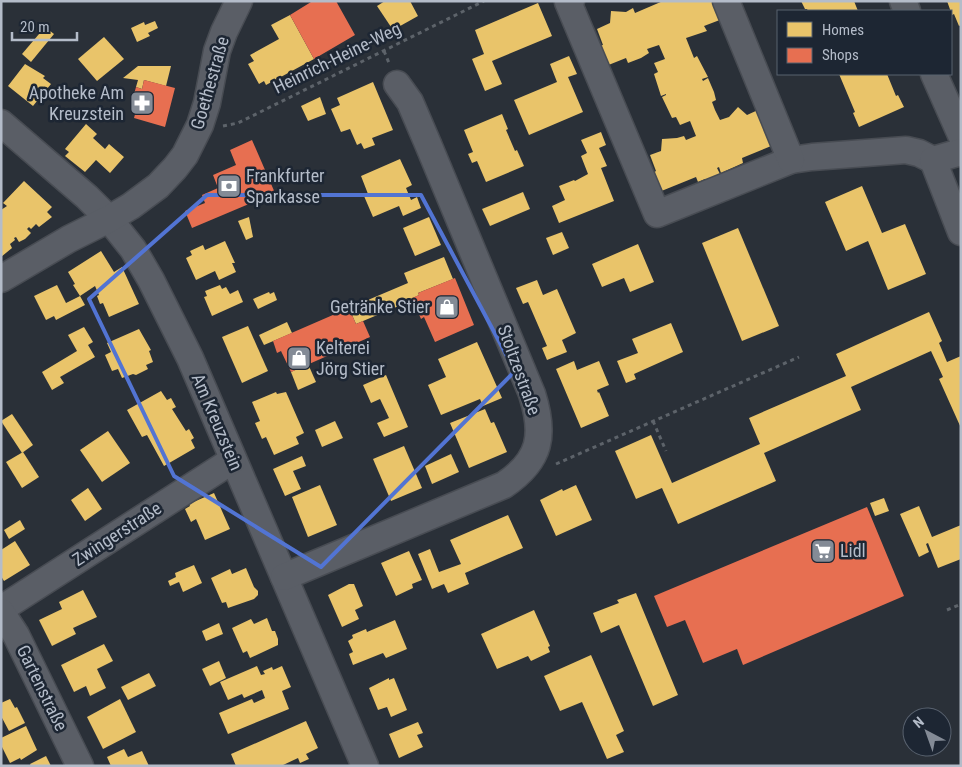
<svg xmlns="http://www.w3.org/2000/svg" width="962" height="767" viewBox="0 0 962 767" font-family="'Roboto Condensed',sans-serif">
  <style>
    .homes { fill: #e9c46a }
    .shops { fill: #e76f51 }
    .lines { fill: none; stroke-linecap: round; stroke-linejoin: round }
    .minor-casing { stroke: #484c53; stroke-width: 29 }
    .path { stroke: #5d636a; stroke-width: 3; stroke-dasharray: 4 4; stroke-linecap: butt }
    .minor { stroke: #5a5e66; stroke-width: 26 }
    .marked { fill: none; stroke: #5274d3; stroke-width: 4; stroke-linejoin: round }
    .labels { text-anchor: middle; stroke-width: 5; stroke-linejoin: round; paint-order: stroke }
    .street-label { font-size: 18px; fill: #b4bcc9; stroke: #1d2633 }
    .poi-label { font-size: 18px; fill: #b4bcc9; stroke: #1d2633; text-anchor: start }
  </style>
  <rect width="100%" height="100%" fill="#2a3038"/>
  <g class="homes">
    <path d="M385,1H410L418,16L393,30L377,6Z"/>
    <path d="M663,1H717L725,18L704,26L707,31L686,38L694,58L697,56L708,77L702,79L703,81L708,78L714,92L716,100L712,102L715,110L720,120L729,117L738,107L747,115L758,110L776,144L742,158L743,163L721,173L719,167L717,168L720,174L706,180L705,179L698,182L696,177L659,192L653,173L656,171L650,155L661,151L662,139L677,138L684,136L686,140L696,136L690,121L680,125L676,117L672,118L662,97L666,95V94L661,96L654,74L658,72L654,63L665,59L659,45L647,49L649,53L641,58L628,63L626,58L606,66L599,46L603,45L597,29L610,23L611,11L626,12L633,8L635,13Z"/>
    <path d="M801,1H854L858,11H808L807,9H805Z"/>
    <path d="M947,1H961V25L959,26L954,14L952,15Z"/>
    <path d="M538,3L552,36L492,61L502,84L485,91L472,59L484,54L475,30Z"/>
    <path d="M290,15L314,59L266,85L264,81L259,84L248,64L254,61L250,55L279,39L271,25Z"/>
    <path d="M155,21L158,28L148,33L150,36L137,42L131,28L144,22L145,25Z"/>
    <path d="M45,27L54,34L31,62L22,54Z"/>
    <path d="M104,37L124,59L97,81L78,59Z"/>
    <path d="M569,56L577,74L568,77L583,112L529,135L514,100L557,82L550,64Z"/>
    <path d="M25,64L45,76L43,78L51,84L33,106L8,86Z"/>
    <path d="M138,66H171L166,86L144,80L142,89L136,87L138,80L123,78Z"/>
    <path d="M839,74H887L896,96L898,95L904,107L859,127L853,113L855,112Z"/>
    <path d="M373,82L393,130L372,138L375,145L364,149L361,143L357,145L350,129L341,132L331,109L340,105L337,98Z"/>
    <path d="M320,97L326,114L308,121L301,106Z"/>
    <path d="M502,114L508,129L506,130L515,151L517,150L524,166L486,182L477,161L472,163L468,154L473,152L464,130Z"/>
    <path d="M86,124L97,134L93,138L105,149L109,144L124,157L110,173L96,160L85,172L65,156L69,152L65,149Z"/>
    <path d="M601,132L606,145L599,148L607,166L601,168L614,201L559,223L552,206L565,200L559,186L574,180L575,181L588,174L581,156L587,153L581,140Z"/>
    <path d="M400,159L412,185L406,188L411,200L417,197L421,208L403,216L399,206L373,217L364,196L368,194L361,176Z"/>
    <path d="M24,181L52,207L47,212L52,217L39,227L36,224L31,229L29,227L27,229L31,233L25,239L19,242L16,237L14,238L15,240L10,244L12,248L1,257V210L7,206L3,203Z"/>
    <path d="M862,186L882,233L905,224L926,274L888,290L868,241L846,251L825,202Z"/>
    <path d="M523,192L530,209L490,226L482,209Z"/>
    <path d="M249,217L253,237L246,240L238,221Z"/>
    <path d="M429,217L441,245L415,256L403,228Z"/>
    <path d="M738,228L779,326L742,341L702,243Z"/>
    <path d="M562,232L569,248L553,255L546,238Z"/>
    <path d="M225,241L235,263H232L236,272L219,280L215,271L196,280L186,258L192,255L190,251L203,245L205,250Z"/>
    <path d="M638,244L654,282L630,292L624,278L602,287L592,264Z"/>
    <path d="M101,251L114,272L122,267L139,304L109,317L103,303L100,304L97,296L99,295L95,286L80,296L85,305L56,320L54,316L46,320L34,296L57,285L66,303L80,296L73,285L75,284L68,272Z"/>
    <path d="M444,257L453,279L418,293L419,295L401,304V305L356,324L349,308L408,283L404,273Z"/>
    <path d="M537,280L543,295L557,289L576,333L562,340L567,352L547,360L542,348L547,346L528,302L523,304L516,288Z"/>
    <path d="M220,285L222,289L226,287L230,294L238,290L243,302L212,316L204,297L207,296L205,291Z"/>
    <path d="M269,292L270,294L274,292L277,300L258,309L253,299Z"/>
    <path d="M929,312L942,341L939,343L947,362L961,356V428L939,379L943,377L931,351L851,387L861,410L764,453L776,481L678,524L662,488L636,499L615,451L651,435L672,483L760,444L749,418L846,376L836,354Z"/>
    <path d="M287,322L292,333L264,345L259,335Z"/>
    <path d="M671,323L683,352L634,374L636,379L626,383L617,361L638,353L632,339Z"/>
    <path d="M248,326L268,371L242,383L222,337Z"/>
    <path d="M84,327L93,342L88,345L95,357L60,377L64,383L52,390L42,372L77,351L68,335Z"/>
    <path d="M139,329L151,350L149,351L153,362L146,365L148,369L136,375L133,374L122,378L118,369L112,371L105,355L111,352L107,343Z"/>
    <path d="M477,342L502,398L483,406L480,399L441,415L428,385L446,377L438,359Z"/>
    <path d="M574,361L577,370L599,361L609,385L597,390L598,393L599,392L609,416L581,428L556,369Z"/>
    <path d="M308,364L316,382L298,390L291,372Z"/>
    <path d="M386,375L408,427L384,437L377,423L389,418L380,399L371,403L363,385Z"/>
    <path d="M161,391L167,400L171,398L176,407L172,409L186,431L189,429L194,438L191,440L195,448L164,466L147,435L142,437L127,410Z"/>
    <path d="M276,392L277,394L286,392L304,433L296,437L299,444L274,455L266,437L262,439L255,423L260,421L252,402Z"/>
    <path d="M485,409L491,423L494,422L507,452L469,468L450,423Z"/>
    <path d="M12,414L33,445L22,453L1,421Z"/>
    <path d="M335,421L343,438L322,447L315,430Z"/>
    <path d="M108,431L130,463L102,482L80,450Z"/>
    <path d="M404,446L422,488L391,501L373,459Z"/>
    <path d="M23,452L39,477L22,488L6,462Z"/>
    <path d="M451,454L459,472L432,484L425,466Z"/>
    <path d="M302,456L306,466L293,471L301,489L285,496L273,469Z"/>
    <path d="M320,485L337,525L308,537L292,497Z"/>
    <path d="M576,485L592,520L556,536L540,500L562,489L563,491Z"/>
    <path d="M88,488L102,509L85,521L71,500Z"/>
    <path d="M214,493L230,529L205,540L196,519L191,522L185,509L190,506L189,504Z"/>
    <path d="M884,498L889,511L875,516L870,503Z"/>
    <path d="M919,506L932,537L961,525V559L938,568L928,543L926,544L929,552L919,557L900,514Z"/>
    <path d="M508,515L523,548L465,573L469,584L448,593L444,584L432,589L418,554L430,549L439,572L461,564L450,540Z"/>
    <path d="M20,520L25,529L9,539L4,530Z"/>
    <path d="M15,541L30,565L4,581L1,576V550Z"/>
    <path d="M409,551L422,580L412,584L413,588L396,596L381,563Z"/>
    <path d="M194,565L202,583L183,592L179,582L170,586L168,581L176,577L175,573Z"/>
    <path d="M246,568L254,587L258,591V595L254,599L228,608L226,602L222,603L211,578L230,569L232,574Z"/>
    <path d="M349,584H354L363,606L355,610L359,619L342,627L328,595Z"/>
    <path d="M83,590L97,617L73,628L76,634L52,646L39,620L62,609L59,602Z"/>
    <path d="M636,593L678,695L653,706L619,625L601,633L593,613L619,603L617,600Z"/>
    <path d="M534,610L550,646L548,647L550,652L531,661L528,656L497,669L481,634Z"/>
    <path d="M267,618L272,631H275L278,639V645L250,658L247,651L243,653L232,628L251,619L254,624Z"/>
    <path d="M395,620L407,649L386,658L383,653L353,665L349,654L353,652L348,641L353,638L352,635L366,629L367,632Z"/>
    <path d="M219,623L223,634L206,641L202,631Z"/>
    <path d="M104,644L113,661L97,669L106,688L90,696L86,686L74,692L61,665Z"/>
    <path d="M591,655L624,731L616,735L624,752L607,759L582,702L560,711L544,676Z"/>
    <path d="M219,661L226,678L210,686L202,669Z"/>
    <path d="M257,666L261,675L265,674L263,671L272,667L273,670L282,666L291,687L282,691L289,709L228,734L219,713L252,699L254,703L265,698L262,690L244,698L242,694L228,700L220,682Z"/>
    <path d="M149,673L156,686L128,700L121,687Z"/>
    <path d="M389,678V680L394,678L407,710L391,717L387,707L378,710L369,688Z"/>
    <path d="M10,699L15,708L17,707L25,723L9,731L1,716V703Z"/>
    <path d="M120,699L136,732L103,749L87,717Z"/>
    <path d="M306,721L318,748L306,754L309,759L300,763L298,758L281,766H236L231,754Z"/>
    <path d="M418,722L423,733L417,735L423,747L399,758L389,734Z"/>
    <path d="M26,726L37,750L21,760L20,758L10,763L1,745V738Z"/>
    <path d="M124,749L128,757L142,751L149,766H111L107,757Z"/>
    <path d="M46,756L51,766H31L30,764Z"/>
  </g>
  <g class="shops">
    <path d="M311,1H336L355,35L314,59L290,15L311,2Z"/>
    <path d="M144,80L175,88L165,127L134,118L139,99L133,98L136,87L142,89Z"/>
    <path d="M252,140L275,193L192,228L185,211L205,203L202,195L218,188L213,175L236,165L230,150Z"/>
    <path d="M455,278L474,325L435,342L424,317L421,319L412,298L419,295L418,293Z"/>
    <path d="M349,308L356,324L363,321L370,337L291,372L281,351L277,353L273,341Z"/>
    <path d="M867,507L904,596L743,665L737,649L703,663L685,620L667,627L654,596Z"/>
  </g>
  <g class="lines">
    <g class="minor-casing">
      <g id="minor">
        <path d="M571,1L568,2L657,214L791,160L812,157L906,150L919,153L933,160"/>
        <path d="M726,1L791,160"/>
        <path d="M903,1L907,11"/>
        <path d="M934,74L961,135"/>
        <path d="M1,123L87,197L109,219L133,249L151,280L190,358L365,766"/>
        <path d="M961,152L933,160L961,232"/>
        <path d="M1,279L69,239L109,219L131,206L158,186L175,168L185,155L200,125L207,103L217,51L224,32L239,1"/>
        <path d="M284,577L504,485C541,460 545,435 532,394L428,144L410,102L397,84"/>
        <path d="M1,609L233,460"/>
        <path d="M1,612L16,635L80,766"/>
      </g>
    </g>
    <g class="path">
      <path d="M384,51L389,63"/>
      <path d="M223,126L238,123L484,1"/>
      <path d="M653,421L666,451"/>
      <path d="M556,464L799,357"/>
      <path d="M947,610L961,604"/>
    </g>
    <use href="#minor" class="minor"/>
  </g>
  <path class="marked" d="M207,195H421L515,371L321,567L174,476L89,299Z"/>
  <defs>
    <g id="pharmacy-square" transform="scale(1.25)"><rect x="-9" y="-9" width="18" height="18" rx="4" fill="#848b96" stroke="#1d2633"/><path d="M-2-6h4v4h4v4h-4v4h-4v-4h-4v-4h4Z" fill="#fff"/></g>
    <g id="bank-square" transform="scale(1.25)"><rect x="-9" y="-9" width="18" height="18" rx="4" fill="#848b96" stroke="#1d2633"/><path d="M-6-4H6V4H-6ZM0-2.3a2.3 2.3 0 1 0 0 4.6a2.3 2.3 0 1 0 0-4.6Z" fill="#fff"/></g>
    <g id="shop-square" transform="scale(1.25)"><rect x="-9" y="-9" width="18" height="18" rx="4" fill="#848b96" stroke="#1d2633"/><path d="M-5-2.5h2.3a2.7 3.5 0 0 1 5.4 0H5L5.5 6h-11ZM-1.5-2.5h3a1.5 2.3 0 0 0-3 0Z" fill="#fff"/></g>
    <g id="supermarket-square" transform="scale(1.25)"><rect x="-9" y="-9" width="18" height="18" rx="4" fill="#848b96" stroke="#1d2633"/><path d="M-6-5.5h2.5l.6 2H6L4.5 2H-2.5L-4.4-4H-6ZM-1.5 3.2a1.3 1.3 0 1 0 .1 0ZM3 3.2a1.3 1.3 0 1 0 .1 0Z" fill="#fff"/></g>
  </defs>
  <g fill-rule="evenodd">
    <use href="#pharmacy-square" x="142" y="103"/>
    <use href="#bank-square" x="229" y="186"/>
    <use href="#shop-square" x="447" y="307"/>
    <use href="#shop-square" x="299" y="358"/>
    <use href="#supermarket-square" x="823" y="551"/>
  </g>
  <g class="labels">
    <g class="street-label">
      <text transform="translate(337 58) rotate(-26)" y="6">Heinrich-Heine-Weg</text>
      <text transform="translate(210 83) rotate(-74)" y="6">Goethestraße</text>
      <text transform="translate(519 370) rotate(70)" y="6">Stoltzestraße</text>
      <text transform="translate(217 422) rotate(67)" y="6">Am Kreuzstein</text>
      <text transform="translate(117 534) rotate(-33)" y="6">Zwingerstraße</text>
      <text transform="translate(42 688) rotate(64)" y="6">Gartenstraße</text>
    </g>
    <g class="poi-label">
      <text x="124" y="99" text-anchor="end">Apotheke Am<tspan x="124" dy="21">Kreuzstein</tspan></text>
      <text x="246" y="182">Frankfurter<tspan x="246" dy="21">Sparkasse</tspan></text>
      <text x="430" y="313" text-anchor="end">Getränke Stier</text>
      <text x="316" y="354">Kelterei<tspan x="316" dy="21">Jörg Stier</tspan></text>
      <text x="840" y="557">Lidl</text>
    </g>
  </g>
  <rect width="962" height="767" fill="none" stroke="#b4bcc9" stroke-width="5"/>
  <rect x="777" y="10" width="175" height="65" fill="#1d2633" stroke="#59626f"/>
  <rect x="787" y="22" width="25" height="15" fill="#e9c46a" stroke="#59626f"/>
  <text x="822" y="35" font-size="15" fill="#b4bcc9">Homes</text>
  <rect x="787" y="48" width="25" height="15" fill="#e76f51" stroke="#59626f"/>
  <text x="822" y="60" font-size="15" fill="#b4bcc9">Shops</text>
  <g transform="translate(927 732) rotate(319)"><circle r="24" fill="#1d2633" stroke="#59626f"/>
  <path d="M0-4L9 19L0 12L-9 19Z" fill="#848b96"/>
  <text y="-8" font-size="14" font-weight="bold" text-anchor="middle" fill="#b4bcc9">N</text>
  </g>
  <path d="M12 32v8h65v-8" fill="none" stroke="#b4bcc9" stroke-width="2.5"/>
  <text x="20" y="32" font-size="15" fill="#b4bcc9" stroke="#1d2633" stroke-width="4" paint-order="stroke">20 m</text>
</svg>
